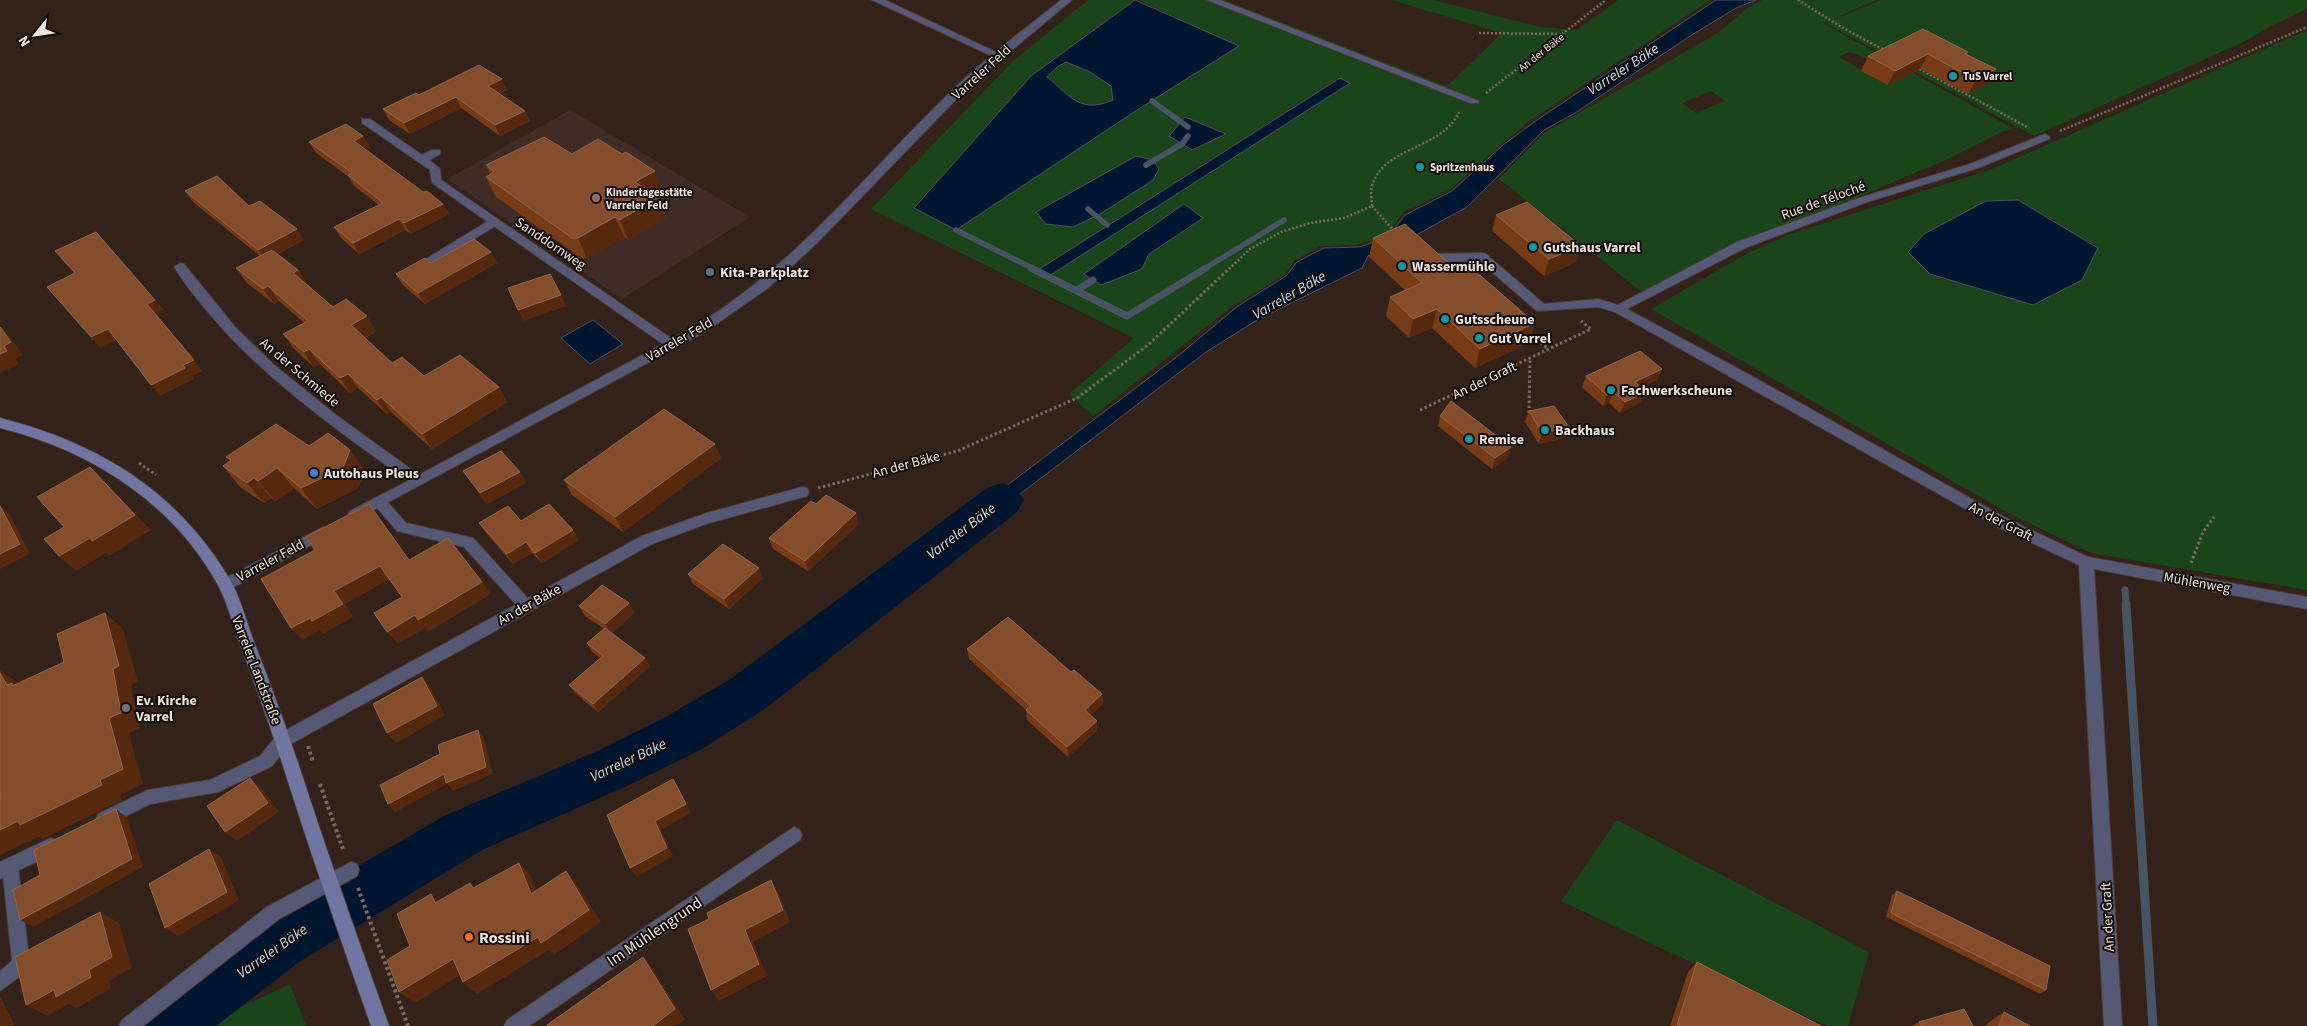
<svg xmlns="http://www.w3.org/2000/svg" width="2307" height="1026" viewBox="0 0 2307 1026" font-family="'Source Sans 3',sans-serif">
  <style>
    .education { fill: #3f2c26 }
    .green { fill: #1a451b; fill-rule: evenodd }
    .water { fill: #001630; stroke: #485464; fill-rule: evenodd }
    .lines { fill: none; stroke-linecap: round; stroke-linejoin: round }
    .stream-far2 { stroke: #485464; stroke-width: 5.5 }
    .stream-far1 { stroke: #485464; stroke-width: 7 }
    .stream { stroke: #485464; stroke-width: 9 }
    .river { fill: #001630; fill-rule: evenodd }
    .service-casing { stroke: #4c3d34; stroke-width: 2 }
    .minor-casing { stroke: #4c3d34; stroke-width: 2 }
    .secondary-casing { stroke: #4c3d34; stroke-width: 2 }
    .path-far2 { stroke: #796b62; stroke-width: 2.5; stroke-dasharray: 2 2; stroke-linecap: butt }
    .path-far1 { stroke: #796b62; stroke-width: 3; stroke-dasharray: 2.5 2.5; stroke-linecap: butt }
    .path { stroke: #796b62; stroke-width: 4; stroke-dasharray: 3 3; stroke-linecap: butt }
    .service { fill: #565975; fill-rule: evenodd }
    .minor { fill: #565975; fill-rule: evenodd }
    .secondary { fill: #7175a2; fill-rule: evenodd }
    .wall { fill: #773b16 }
    .shaded-wall { fill: #56290e }
    .building { fill: #844d2b; stroke: #956547 }
    .culture-dot { fill: #0f9aa8; stroke: #140d09; stroke-width: 2 }
    .education-dot { fill: #8d6e63; stroke: #140d09; stroke-width: 2 }
    .service-dot { fill: #5c6f8a; stroke: #140d09; stroke-width: 2 }
    .shop-dot { fill: #3f7fe0; stroke: #140d09; stroke-width: 2 }
    .worship-dot { fill: #6b7280; stroke: #140d09; stroke-width: 2 }
    .food-dot { fill: #e8710a; stroke: #140d09; stroke-width: 2 }
    .labels { text-anchor: middle; stroke-width: 4; stroke-linejoin: round; paint-order: stroke }
    .far-street-label { font-size: 11px; fill: #efe4dd; stroke: #140d09 }
    .far-poi-label { font-size: 11px; font-weight: bold; fill: #efe4dd; stroke: #140d09; text-anchor: start }
    .street-label { font-size: 14px; fill: #efe4dd; stroke: #140d09 }
    .poi-label { font-size: 14px; font-weight: bold; fill: #efe4dd; stroke: #140d09; text-anchor: start }
    .water-label { font-size: 15px; font-style: italic; fill: #bdd8f7; stroke: #140d09 }
    .near-street-label { font-size: 16px; fill: #efe4dd; stroke: #140d09 }
    .near-poi-label { font-size: 16px; font-weight: bold; fill: #efe4dd; stroke: #140d09; text-anchor: start }
  </style>
  <rect width="100%" height="100%" fill="#322219"/>
  <path class="education" d="M570,110L750,217L622,299L447,179Z"/>
  <g class="green">
    <path d="M1088,0H1135L1031,76L914,207L1137,110L1238,47L1139,0H1224L1447,86L1502,33L1391,0H1434L1541,27L1577,30L1618,0H1710L1528,122L1448,191L1403,212L1389,235L1356,245L1320,246L1295,260L1284,275L1234,305L1093,416L1069,394L1134,338L871,209L1013,61ZM1339,78L1349,83L1049,276L1038,270ZM1152,158L1159,169L1153,180L1100,214ZM1184,204L1203,219L1149,254Z"/>
    <path d="M1762,0H1877L1823,23L2014,129L2004,131L1948,159L1809,218L1736,245L1642,292L1499,179L1544,133L1718,33L1746,9ZM1849,52L1857,54L1902,77L1888,85L1839,57ZM1711,91L1725,101L1696,113L1682,103Z"/>
    <path d="M1881,0H2307V9L2267,28L2248,40L2034,136L1825,23Z"/>
    <path d="M2307,30V590L2091,553L2008,513L1651,309L1748,253L1790,234L1992,169ZM2018,200L1924,234L1986,201Z"/>
    <path d="M1066,62L1090,72L1111,86L1113,100C1080,114 1072,97 1047,77L1057,67Z"/>
    <path d="M1617,820L1869,952L1848,1026H1827L1561,901Z"/>
    <path d="M290,984L306,1026H212L227,1014Z"/>
  </g>
  <g class="water">
    <path d="M1135,0L1239,46L1137,110L956,230L914,208L1031,76ZM1066,62L1090,72L1111,86L1113,100C1080,114 1072,97 1047,77L1057,67Z"/>
    <path d="M1716,0H1756L1736,8L1690,36L1575,113L1544,130L1467,207L1407,240L1398,241L1368,256L1362,268L1257,320L1206,352L973,530L955,536L960,521L1178,356L1238,306L1286,276L1297,262L1324,248L1360,247L1392,235L1395,228L1405,215L1452,191L1503,145L1537,120Z"/>
    <path d="M1340,78L1350,83L1049,276L1038,270Z"/>
    <path d="M1185,117L1226,134L1192,150L1169,136Z"/>
    <path d="M1136,156L1153,160L1159,169L1153,180L1100,214L1073,227L1046,224L1036,212Z"/>
    <path d="M2018,200L2098,248L2082,280L2033,305L1930,274L1908,252L1924,234L1986,201Z"/>
    <path d="M1184,204L1203,218L1149,254L1142,269L1101,285L1084,274Z"/>
    <path d="M593,320L623,344L590,364L561,338Z"/>
  </g>
  <g class="lines">
    <g class="stream-far2">
      <path d="M1152,101L1188,127"/>
      <path d="M1146,165L1182,144L1188,136"/>
      <path d="M1088,209L1107,225"/>
      <path d="M956,230L1034,269"/>
      <path d="M1204,269L1284,220"/>
    </g>
    <g class="stream-far1">
      <path d="M1031,268L1127,316L1206,268"/>
      <path d="M1077,290L1093,280"/>
      <path d="M2125,590L2126,605"/>
    </g>
    <path class="stream" d="M2126,604L2153,1026"/>
    <path class="river" d="M1002,483L1017,488L1024,500L1017,512L766,708L702,749L629,785L482,850L299,962L216,1026H140L148,1005L259,924L444,816L593,753L666,717L732,678L987,488Z"/>
    <g class="service-casing">
      <g id="service">
        <path d="M872,0H885L1002,55L997,58L994,57Z"/>
        <path d="M1207,0H1220L1479,101L1478,103H1470Z"/>
        <path d="M2045,134L2050,137L2049,139L1978,168L1867,202L1745,248L1619,313L1598,307L1537,311L1479,261L1429,262L1423,258L1429,254L1482,253L1486,254L1544,304L1598,299L1618,305L1737,242L1859,198L1970,164Z"/>
        <path d="M493,218L497,219L499,222L497,225L436,262L432,263L426,259Z"/>
        <path d="M379,497L384,498L406,523L473,538L531,602L533,606L531,610L526,612L521,610L464,547L397,531L372,502L374,498Z"/>
        <path d="M10,858L16,860L18,866L30,965L27,971L0,991V971L12,961L2,866L4,860Z"/>
        <path d="M351,862L357,864L359,870L357,876L279,919L143,1026H119L122,1020L267,907Z"/>
      </g>
    </g>
    <g class="minor-casing">
      <g id="minor">
        <path d="M1061,0H1072L970,85L817,243L768,288L705,332L355,520L350,519L348,515L350,511L408,481C322,419 233,357 174,267L180,263L184,264L235,327L273,364L336,415L419,475L663,344L432,183L430,170L362,123V119H370L422,155L432,150H440V154L429,160L440,169L441,180L672,339C791,276 866,171 962,81C993,52 1028,27 1061,0Z"/>
        <path d="M1619,305L1746,373L2004,517L2088,557L2307,597V609L2094,569L2122,1026H2104L2079,565L1994,525L1615,312L1613,309L1615,306Z"/>
        <path d="M802,487L807,488L809,492L807,496L709,523L652,544L289,745L272,766L218,792L150,804L104,827L98,824L96,819L98,814L148,790L210,780L260,756L277,735L642,536L707,513Z"/>
        <path d="M323,527L328,528L330,532L328,536L230,589L225,591L220,589L218,585L220,581Z"/>
        <path d="M794,827L800,830L802,835L800,840L529,1026H504L507,1020Z"/>
        <path d="M51,838L57,840L59,846L57,852L0,879V862Z"/>
      </g>
    </g>
    <g class="secondary-casing">
      <path id="secondary" d="M0,418C98,443 176,490 229,578C241,598 246,621 254,642C273,690 290,738 306,787C332,867 361,947 389,1026H371C344,949 317,872 292,794C276,743 259,694 240,644C233,625 228,605 219,587C174,503 90,450 0,428Z"/>
    </g>
    <g class="path-far2">
      <path d="M1798,0L1843,28L1886,51"/>
      <path d="M1479,33L1563,34"/>
      <path d="M1916,67L2029,128"/>
      <path d="M1486,93L1606,0"/>
      <path d="M2060,131L2307,27"/>
      <path d="M1372,206C1372,200 1370,192 1372,186C1383,146 1442,150 1459,112"/>
      <path d="M1372,206L1395,232"/>
      <path d="M1229,269L1250,249L1281,232L1310,223L1344,218L1372,206"/>
    </g>
    <g class="path-far1">
      <path d="M1529,333L1548,349"/>
      <path d="M1420,410L1591,329L1581,321"/>
      <path d="M1529,413L1530,358"/>
      <path d="M139,463L156,475"/>
      <path d="M818,488L957,451L1077,398L1148,345L1230,268"/>
      <path d="M2191,563L2203,532L2214,517"/>
    </g>
    <g class="path">
      <path d="M308,746L313,762"/>
      <path d="M320,784L344,852"/>
      <path d="M358,888L408,1026"/>
    </g>
    <use href="#service" class="service"/>
    <use href="#minor" class="minor"/>
    <use href="#secondary" class="secondary"/>
  </g>
  <g class="wall">
    <path d="M1968,52L1967,54L1996,69L1988,83L1968,94L1920,69L1888,85L1861,71L1868,56Z"/>
    <path d="M507,90L500,93L530,121L500,136L461,108L410,134L389,120L383,109L419,95Z"/>
    <path d="M309,142L370,147L365,149L423,192L443,204L449,214L411,234L405,230L359,254L341,238L334,227L379,205L354,186L349,177L316,153Z"/>
    <path d="M572,154L662,191L655,195L666,217L628,240L624,237L587,258H581L496,197L486,177L490,174L486,165Z"/>
    <path d="M185,191L249,206L304,240L278,254L298,270L308,285L333,307L376,331L365,338L392,363L424,376L499,387L507,402L432,449L391,412L387,414L358,388L350,393L320,364L314,367L294,349L283,334L304,323L279,301L274,304L247,283L236,268L260,256L193,202Z"/>
    <path d="M1496,215L1576,262L1544,276L1492,231Z"/>
    <path d="M1373,238L1529,343L1475,368L1432,328L1409,338L1386,316L1390,297L1405,290L1369,257Z"/>
    <path d="M491,252L497,263L425,304L403,285L396,274L431,263Z"/>
    <path d="M1662,369L1657,380L1641,387L1642,402L1620,413L1609,403L1603,406L1582,387L1586,376Z"/>
    <path d="M1529,411L1569,427L1565,438L1539,444L1525,422Z"/>
    <path d="M1440,416L1511,447L1508,458L1492,469L1438,426Z"/>
    <path d="M309,446L365,471L358,488L317,509L294,488L275,501L271,498L264,503L240,487L223,466L230,461L226,457Z"/>
    <path d="M721,458L623,532L572,495L564,480Z"/>
    <path d="M463,471L520,472L526,483L487,504Z"/>
    <path d="M521,521L573,530L579,540L542,563L532,553L513,564L486,533L479,523Z"/>
    <path d="M859,524L808,571L773,549L769,538Z"/>
    <path d="M688,574L763,578L729,609L693,584Z"/>
    <path d="M629,603L634,613L612,633L650,666L598,712L575,693L569,685L600,658L592,652L587,643L604,629L585,616L579,606Z"/>
    <path d="M967,649L1102,694L1103,704L1090,715L1097,730L1068,757L1027,720L1026,710L969,659Z"/>
    <path d="M1897,891L2046,990L2040,994L1886,917L1892,895Z"/>
    <path d="M1697,962L1821,1026H1670L1688,972Z"/>
    <path d="M2004,1012L2030,1026H1986L1988,1023Z"/>
    <path d="M1919,1022L1973,1026H1912Z"/>
  </g>
  <g class="shaded-wall">
    <path d="M1928,54L1920,69L1888,85L1895,71Z"/>
    <path d="M1996,69L1988,83L1968,94L1976,80Z"/>
    <path d="M502,79L507,90L493,97L488,86Z"/>
    <path d="M456,97L461,108L410,134L404,123Z"/>
    <path d="M525,111L530,121L500,136L495,125Z"/>
    <path d="M363,136L370,147L360,152L354,141Z"/>
    <path d="M655,171L662,191L643,202L635,182Z"/>
    <path d="M659,197L666,217L628,240L620,220Z"/>
    <path d="M443,204L449,214L411,234L404,223Z"/>
    <path d="M615,217L624,237L587,258L578,238Z"/>
    <path d="M399,219L405,230L359,254L353,243Z"/>
    <path d="M297,229L304,240L266,260L258,250Z"/>
    <path d="M1581,246L1576,262L1544,276L1549,259Z"/>
    <path d="M491,252L497,263L425,304L418,293Z"/>
    <path d="M298,270L308,285L293,273Z"/>
    <path d="M268,286L279,301L274,304L263,289Z"/>
    <path d="M561,295L566,306L524,321L518,310Z"/>
    <path d="M155,300L164,310L156,315L147,304Z"/>
    <path d="M1437,309L1432,328L1409,338L1413,319Z"/>
    <path d="M367,316L376,331L360,340L351,325Z"/>
    <path d="M1535,323L1529,343L1475,368L1480,349Z"/>
    <path d="M0,326L10,337L23,355L16,359L19,364L0,373V354L4,346Z"/>
    <path d="M108,329L117,340L100,348L91,337Z"/>
    <path d="M309,349L320,364L314,367L304,352Z"/>
    <path d="M194,360L202,371L192,376L194,379L160,396L151,385L183,365Z"/>
    <path d="M1662,369L1657,380L1631,392L1635,382Z"/>
    <path d="M348,374L358,388L350,393L340,378Z"/>
    <path d="M499,387L507,402L432,449L422,434Z"/>
    <path d="M1613,392L1609,403L1603,406L1607,395Z"/>
    <path d="M1646,392L1642,402L1620,413L1625,402Z"/>
    <path d="M381,397L391,412L387,414L377,400Z"/>
    <path d="M1569,427L1565,438L1539,444L1542,433Z"/>
    <path d="M715,444L721,458L623,532L615,517Z"/>
    <path d="M1511,447L1508,458L1492,469L1495,458Z"/>
    <path d="M350,450L365,471L358,488L317,509L301,488Z"/>
    <path d="M90,467L151,530L109,556L106,553L76,571L59,556Z"/>
    <path d="M277,468L294,488L275,501L258,481Z"/>
    <path d="M520,472L526,483L487,504L480,493Z"/>
    <path d="M254,478L271,498L264,503L247,483Z"/>
    <path d="M0,504L1,507L11,516L30,554L0,569Z"/>
    <path d="M856,513L859,524L808,571L805,561Z"/>
    <path d="M573,530L579,540L542,563L535,553Z"/>
    <path d="M526,542L532,553L513,564L507,554Z"/>
    <path d="M380,566L390,579L345,604L353,617L323,634L320,630L302,640L291,628L310,618L334,591Z"/>
    <path d="M759,568L763,578L729,609L724,599Z"/>
    <path d="M482,582L491,594L428,632L425,628L398,644L387,632L415,615Z"/>
    <path d="M629,603L634,613L611,634L605,624Z"/>
    <path d="M105,613L123,629L138,682L131,685L140,728L129,733L143,784L120,795L122,800L42,839L38,837L0,855V830L100,780L109,718L113,669Z"/>
    <path d="M645,658L650,666L598,712L593,704Z"/>
    <path d="M0,670L18,683L22,690L7,685L0,673Z"/>
    <path d="M422,677L430,687L445,715L396,743L387,733Z"/>
    <path d="M1102,694L1103,704L1085,719V710Z"/>
    <path d="M1097,721V730L1068,757L1067,747Z"/>
    <path d="M478,730L484,737L493,774L453,791L447,784L395,812L388,804L444,774Z"/>
    <path d="M250,778L260,787L279,812L237,841L225,832Z"/>
    <path d="M673,779L679,788L691,813L661,830L673,856L637,877L630,868L655,821Z"/>
    <path d="M116,809L127,818L143,867L33,927L20,920Z"/>
    <path d="M209,849L221,857L239,900L178,936L165,928Z"/>
    <path d="M519,863L531,876L544,907L531,894Z"/>
    <path d="M566,871L577,885L601,922L554,955L549,950L477,994L463,982Z"/>
    <path d="M771,880L778,892L790,922L753,942L767,976L719,1001L711,990L745,930Z"/>
    <path d="M431,894L445,907L435,903Z"/>
    <path d="M100,912L119,923L132,968L109,981L111,988L77,1008L69,1004L48,1016L26,1005L89,970Z"/>
    <path d="M643,957L652,968L685,1020L676,1026H653Z"/>
    <path d="M453,959L467,971L415,1003L399,992Z"/>
    <path d="M0,996L15,1026H0Z"/>
  </g>
  <g class="building">
    <path d="M1923,29L1968,52L1965,54L1996,69L1976,80L1928,54L1895,71L1868,56Z"/>
    <path d="M479,65L502,79L488,86L525,111L495,125L456,97L404,123L383,109L416,93L419,95Z"/>
    <path d="M346,124L363,136L354,141L423,192L427,191L443,204L404,223L399,219L353,243L334,227L383,203L348,175L352,173L309,142Z"/>
    <path d="M544,137L572,154L598,139L622,154L626,152L655,171L635,182L659,197L620,220L615,217L578,238H572L486,177L494,172L486,165Z"/>
    <path d="M217,176L249,206L260,201L297,229L258,250L185,191Z"/>
    <path d="M1527,202L1581,246L1549,259L1496,215Z"/>
    <path d="M1405,224L1455,269L1467,264L1535,323L1480,349L1437,309L1413,319L1390,297L1422,283L1373,238Z"/>
    <path d="M96,232L155,300L147,304L194,360L183,365L185,368L151,385L108,329L91,337L47,287L75,273L55,251Z"/>
    <path d="M474,239L491,252L418,293L396,274L425,258L431,263Z"/>
    <path d="M272,250L298,270L293,273L333,307L346,299L367,316L351,325L392,363L402,357L424,376L460,355L499,387L422,434L381,397L377,400L348,374L340,378L309,349L304,352L283,334L308,321L268,286L263,289L236,268Z"/>
    <path d="M550,274L561,295L518,310L508,288Z"/>
    <path d="M0,327L11,342L4,346L7,351L0,354Z"/>
    <path d="M1640,351L1662,369L1635,382L1646,392L1625,402L1613,392L1607,395L1586,376Z"/>
    <path d="M1451,401L1511,447L1495,458L1440,416Z"/>
    <path d="M1554,406L1569,427L1542,433L1529,411Z"/>
    <path d="M664,409L715,444L615,517L564,480Z"/>
    <path d="M276,424L309,446L328,433L350,450L343,468L301,488L277,468L258,481L254,478L247,483L223,466L231,460L226,457Z"/>
    <path d="M501,451L520,472L480,493L463,471Z"/>
    <path d="M90,467L135,515L92,541L90,538L59,556L44,539L64,527L37,497Z"/>
    <path d="M826,495L856,513L805,561L769,538L811,501L816,504Z"/>
    <path d="M369,504L409,560L448,538L482,582L418,620L415,615L387,632L374,613L402,597L380,566L334,591L343,604L312,621L310,618L291,628L261,579L315,550L306,537Z"/>
    <path d="M549,504L573,530L535,553L526,542L507,554L479,523L508,506L521,521Z"/>
    <path d="M0,506L20,544L0,554Z"/>
    <path d="M723,544L759,568L724,599L688,574Z"/>
    <path d="M602,585L629,603L605,624L579,606Z"/>
    <path d="M105,613L119,666L113,669L121,713L109,718L123,769L100,780L102,785L20,825L18,821L0,830V798H1L0,791V673L7,685L12,683V686L64,662L57,634Z"/>
    <path d="M1008,617L1071,672L1074,670L1102,694L1085,710L1097,721L1067,747L1026,710L1031,706L967,649Z"/>
    <path d="M605,628L645,658L593,704L569,685L603,656L587,643Z"/>
    <path d="M422,677L437,706L387,733L373,704Z"/>
    <path d="M478,730L486,767L446,783L444,774L388,804L380,785L440,754L438,745Z"/>
    <path d="M250,778L268,803L225,832L207,806Z"/>
    <path d="M673,779L686,804L655,821L667,848L630,868L607,815Z"/>
    <path d="M116,809L132,859L20,920L13,890L40,875L34,850Z"/>
    <path d="M209,849L227,892L165,928L149,884Z"/>
    <path d="M519,863L531,894L566,871L589,910L541,943L538,937L463,982L453,959L399,992L387,960L410,946L397,914L431,894L435,903L470,883L473,888Z"/>
    <path d="M771,880L783,910L745,930L759,964L711,990L688,929L709,919L707,913Z"/>
    <path d="M1897,891L2050,966L2046,990L1891,913Z"/>
    <path d="M100,912L112,957L89,970L91,977L56,997L54,990L26,1005L15,957Z"/>
    <path d="M643,957L675,1009L653,1026H548L547,1025Z"/>
    <path d="M1697,962L1821,1026H1679L1677,1025Z"/>
    <path d="M1964,1009L1973,1026H1921L1919,1022Z"/>
    <path d="M2004,1012L2030,1026H1999Z"/>
  </g>
  <g class="culture-dot">
    <circle cx="1953" cy="76" r="5"/>
    <circle cx="1420" cy="167" r="5"/>
    <circle cx="1533" cy="247" r="5"/>
    <circle cx="1402" cy="266" r="5"/>
    <circle cx="1445" cy="319" r="5"/>
    <circle cx="1479" cy="338" r="5"/>
    <circle cx="1611" cy="390" r="5"/>
    <circle cx="1545" cy="430" r="5"/>
    <circle cx="1469" cy="439" r="5"/>
  </g>
  <circle class="education-dot" cx="596" cy="198" r="5"/>
  <circle class="service-dot" cx="710" cy="272" r="5"/>
  <circle class="shop-dot" cx="314" cy="473" r="5"/>
  <circle class="worship-dot" cx="126" cy="708" r="5"/>
  <circle class="food-dot" cx="469" cy="937" r="5"/>
  <g class="labels">
    <g class="far-street-label">
      <text transform="translate(1541 52) rotate(-38)" y="4">An der Bäke</text>
    </g>
    <g class="far-poi-label">
      <text x="1963" y="80">TuS Varrel</text>
      <text x="1430" y="171">Spritzenhaus</text>
      <text x="606" y="196">Kindertagesstätte<tspan x="606" dy="13">Varreler Feld</tspan></text>
    </g>
    <g class="street-label">
      <text transform="translate(981 72) rotate(-42)" y="5">Varreler Feld</text>
      <text transform="translate(1823 200) rotate(-20)" y="5">Rue de Téloché</text>
      <text transform="translate(551 243) rotate(34)" y="5">Sanddornweg</text>
      <text transform="translate(679 339) rotate(-30)" y="5">Varreler Feld</text>
      <text transform="translate(300 372) rotate(40)" y="5">An der Schmiede</text>
      <text transform="translate(1484 380) rotate(-26)" y="5">An der Graft</text>
      <text transform="translate(906 464) rotate(-15)" y="5">An der Bäke</text>
      <text transform="translate(2001 521) rotate(27)" y="5">An der Graft</text>
      <text transform="translate(270 560) rotate(-28)" y="5">Varreler Feld</text>
      <text transform="translate(2197 582) rotate(10)" y="5">Mühlenweg</text>
      <text transform="translate(529 604) rotate(-29)" y="5">An der Bäke</text>
      <text transform="translate(257 670) rotate(69)" y="5">Varreler Landstraße</text>
      <text transform="translate(2107 917) rotate(-93)" y="5">An der Graft</text>
    </g>
    <g class="poi-label">
      <text x="1543" y="252">Gutshaus Varrel</text>
      <text x="1412" y="271">Wassermühle</text>
      <text x="720" y="277">Kita-Parkplatz</text>
      <text x="1455" y="324">Gutsscheune</text>
      <text x="1489" y="343">Gut Varrel</text>
      <text x="1621" y="395">Fachwerkscheune</text>
      <text x="1555" y="435">Backhaus</text>
      <text x="1479" y="444">Remise</text>
      <text x="324" y="478">Autohaus Pleus</text>
      <text x="136" y="705">Ev. Kirche<tspan x="136" dy="16">Varrel</tspan></text>
    </g>
    <g class="water-label">
      <text transform="translate(1623 69) rotate(-33)" y="5">Varreler Bäke</text>
      <text transform="translate(1289 295) rotate(-30)" y="5">Varreler Bäke</text>
      <text transform="translate(961 531) rotate(-37)" y="5">Varreler Bäke</text>
      <text transform="translate(628 760) rotate(-25)" y="5">Varreler Bäke</text>
      <text transform="translate(272 951) rotate(-35)" y="5">Varreler Bäke</text>
    </g>
    <g class="near-street-label">
      <text transform="translate(654 931) rotate(-34)" y="6">Im Mühlengrund</text>
    </g>
    <g class="near-poi-label">
      <text x="479" y="943">Rossini</text>
    </g>
  </g>
  <g transform="translate(35 35) rotate(240)" stroke="#140d09" stroke-width="4" paint-order="stroke">
  <path d="M0-4L9 19L0 12L-9 19Z" fill="#efe4dd"/>
  <text y="-8" font-size="14" font-weight="bold" text-anchor="middle" fill="#efe4dd">N</text>
  </g>
</svg>
